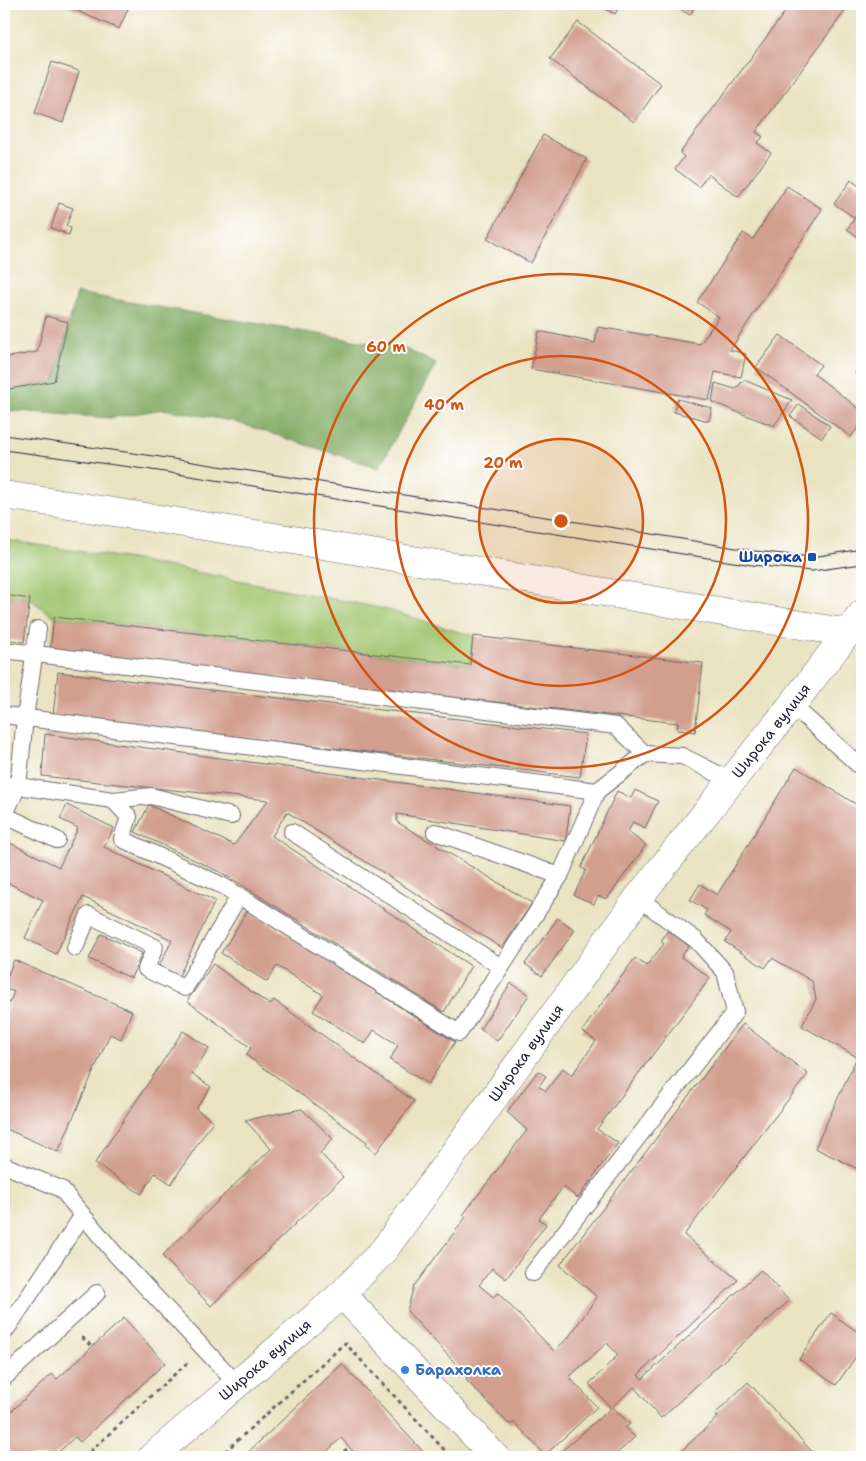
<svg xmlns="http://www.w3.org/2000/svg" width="866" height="1461" viewBox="0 0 866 1461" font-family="'Shantell Sans',sans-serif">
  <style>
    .green { fill: #a2c56f; stroke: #627455 }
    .forest { fill: #81aa62; stroke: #52664e }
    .building { fill: #d29f8f }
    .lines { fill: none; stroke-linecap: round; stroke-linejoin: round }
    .service-casing { stroke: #68666a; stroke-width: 18 }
    .minor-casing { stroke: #68666a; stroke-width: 29 }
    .tertiary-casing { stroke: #68666a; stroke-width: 29 }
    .path { stroke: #68666a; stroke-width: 3; stroke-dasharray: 4 4; stroke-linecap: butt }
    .service { stroke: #fff; stroke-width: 16 }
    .minor { stroke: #fff; stroke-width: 28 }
    .tertiary { stroke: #fff; stroke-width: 28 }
    .tram { stroke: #22223b; stroke-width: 1 }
    .ring { fill: none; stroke: #d45411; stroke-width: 2.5 }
    .transit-dot { fill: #1a4fb4; stroke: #fff; stroke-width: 2 }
    .shop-dot { fill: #3f7fe0; stroke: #fff; stroke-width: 2 }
    .labels { text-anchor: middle; stroke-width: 4; stroke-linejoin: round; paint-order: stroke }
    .transit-label { font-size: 15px; font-weight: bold; fill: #164399; stroke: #fff; text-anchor: end }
    .street-label { font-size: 15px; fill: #22223b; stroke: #fff }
    .shop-label { font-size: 15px; font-weight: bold; fill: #366cbe; stroke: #fff; text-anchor: start }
    .centre { fill: #d45411; stroke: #fff; stroke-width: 2.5 }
    .ring-label { font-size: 15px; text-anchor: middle; font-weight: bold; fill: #d45411; stroke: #fff; stroke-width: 4; stroke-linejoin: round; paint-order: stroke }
  </style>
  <rect width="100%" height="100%" fill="#fff"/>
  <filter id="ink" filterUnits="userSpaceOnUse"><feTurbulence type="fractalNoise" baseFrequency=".02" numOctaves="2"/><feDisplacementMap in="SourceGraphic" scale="10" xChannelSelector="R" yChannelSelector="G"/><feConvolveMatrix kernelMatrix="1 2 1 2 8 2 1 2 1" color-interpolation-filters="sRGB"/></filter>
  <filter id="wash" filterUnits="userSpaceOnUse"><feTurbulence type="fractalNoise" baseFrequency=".0096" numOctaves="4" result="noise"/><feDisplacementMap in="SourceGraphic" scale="20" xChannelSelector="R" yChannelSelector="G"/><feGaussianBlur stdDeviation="1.12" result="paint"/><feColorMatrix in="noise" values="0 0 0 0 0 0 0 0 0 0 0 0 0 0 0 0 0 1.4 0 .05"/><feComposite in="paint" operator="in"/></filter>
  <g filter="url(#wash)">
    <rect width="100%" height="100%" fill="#eae3c2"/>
    <path class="green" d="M4,540L131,559L385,609L473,636L470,665L54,617L30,599L4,595Z"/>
    <path class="forest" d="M77,293L406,349L436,364L379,468L232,421L163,409L110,418L4,410V390L54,381Z"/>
    <g id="blocks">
      <g class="building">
        <path d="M61,4H130L119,29Z"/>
        <path d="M596,4H621L615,14Z"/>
        <path d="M671,4H696L690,15Z"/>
        <path d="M791,4H850L756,132L763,137L757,143L771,153L738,197L708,174L699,187L675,169L684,157L680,153Z"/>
        <path d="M578,22L661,84L634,122L550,59Z"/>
        <path d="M52,62L79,71L63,123L35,113Z"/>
        <path d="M543,135L587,159L531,263L487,239Z"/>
        <path d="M851,180L862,188L861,192L862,193V209L858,216L862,219V240L847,229L855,218L834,204Z"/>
        <path d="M787,186L822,209L730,350L746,354L741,377L715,372L709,400L531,369L539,331L595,343L598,327L700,344L719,317L697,302L743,233L753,239Z"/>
        <path d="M59,203L73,208L66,226L71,228L69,235L51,228Z"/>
        <path d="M46,316L68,322L54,381L4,390V358L37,352Z"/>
        <path d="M780,335L821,365L814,374L862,411V422L851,437L756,367Z"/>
        <path d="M862,363V379L855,373Z"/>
        <path d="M744,380L792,400L774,426L712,402L715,383L735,389Z"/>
        <path d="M677,399L712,408L709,421L674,412Z"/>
        <path d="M799,404L830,426L822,438L790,416Z"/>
        <path d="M4,595L30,599L24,642L4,639Z"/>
        <path d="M54,617L470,665L473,636L703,663L695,732L677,730L678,723L50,651Z"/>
        <path d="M58,672L586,734L580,777L53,715Z"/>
        <path d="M45,734L570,806L566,841L397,814V822L532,903L502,948L287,812L272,836L471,966L444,1012L224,874L135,832L149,805L234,845L268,800L42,776Z"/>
        <path d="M796,767L862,808V1171L815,1148L857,1057L802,1026L816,999L812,981L772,958L765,968L725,942L731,932L704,915L707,910L690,900L700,884L717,895Z"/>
        <path d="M635,790L658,801L645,828L633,822L628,832L646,845L607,899L598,896L594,904L574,895L586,870L581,868L617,791L631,798Z"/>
        <path d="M67,805L114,828L104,847L215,901L179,976L159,966L172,940L83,897L56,954L25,938L43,900L4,881V840L59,867L78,828L60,819Z"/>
        <path d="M248,910L455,1042L428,1084L390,1060L398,1045L374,1030L365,1044L313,1011L323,995L277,966L267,982L221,953Z"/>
        <path d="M558,918L575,930L542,976L525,964Z"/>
        <path d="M668,930L689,946L681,957L710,978L597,1129L618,1143L578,1198L563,1187L539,1219L546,1224L506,1279L492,1268L479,1285L493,1297L498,1293L554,1351L568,1338L597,1297L560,1265L743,1024L808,1074L684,1235L738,1280L638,1375L642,1379L761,1270L789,1301L661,1418L634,1387L612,1407L630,1424L625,1428L635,1437L613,1457H555L611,1408L589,1384L618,1355L607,1343L569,1377L597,1407L545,1455L515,1423L509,1424L466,1380L467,1376L407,1311L414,1286L466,1217L463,1215L527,1130L507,1112L538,1071L546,1076L539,1086L546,1091L563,1068L572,1075L596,1041L582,1031L635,958L646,966L664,944L661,941Z"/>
        <path d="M101,934L142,953L131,978L89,959Z"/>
        <path d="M14,960L132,1011L121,1039L110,1034L58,1152L4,1128V1015L14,992L4,988V984Z"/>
        <path d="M213,964L270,1005L274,1000L414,1101L376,1153L365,1145L367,1142L246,1055L251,1048L187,1001Z"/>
        <path d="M511,983L529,995L497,1041L480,1029Z"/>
        <path d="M183,1031L209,1048L192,1074L211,1087L196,1109L213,1121L171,1184L155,1173L141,1194L95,1163Z"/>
        <path d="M302,1109L333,1139L320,1153L343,1177L211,1306L162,1256L271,1149L245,1120Z"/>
        <path d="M831,1313L862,1335V1348L836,1385L799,1359Z"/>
        <path d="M124,1318L165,1363L80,1442L75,1437L53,1457H4V1418L52,1374L57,1379Z"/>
        <path d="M342,1364L428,1457H358L341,1438L321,1457H243Z"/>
        <path d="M748,1382L817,1457H675L718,1417L715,1414Z"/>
      </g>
    </g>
  </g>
  <g filter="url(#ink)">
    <use href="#blocks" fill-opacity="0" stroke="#68666a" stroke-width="1"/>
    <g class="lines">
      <g class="service-casing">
        <g id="service">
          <path d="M4,650L616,726L645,754"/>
          <path d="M792,705L862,768"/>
          <path d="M4,715L597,791L645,754L682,756L732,781"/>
          <path d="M4,784L113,800L129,817L122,839L223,886L459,1033L560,876L597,791"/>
          <path d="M113,800L151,796L231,816"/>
          <path d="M4,815L57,840"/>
          <path d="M4,816L18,786L25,718L38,629"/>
          <path d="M292,832L501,967"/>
          <path d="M435,832L560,876"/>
          <path d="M75,948L89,915L155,947L146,969L185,988L239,896"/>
          <path d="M4,1165L61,1189L116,1255L237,1384"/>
          <path d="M533,1273L735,1012L725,972L696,940L638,898"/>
          <path d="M4,1333L83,1215"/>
          <path d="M4,1378L97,1293"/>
        </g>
      </g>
      <g class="minor-casing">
        <g id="minor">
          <path d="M4,495L281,538L849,633"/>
          <path d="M342,1294L495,1457"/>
        </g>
      </g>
      <g class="tertiary-casing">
        <g id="tertiary">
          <path id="s1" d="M152,1457L342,1294L384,1250L638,898L792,705L862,614"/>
        </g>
      </g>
      <g class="path">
        <path d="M82,1337L92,1347"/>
        <path d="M84,1457L187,1363"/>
        <path d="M219,1457L345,1343L451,1457"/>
        <path d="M338,1457L349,1447"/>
      </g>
      <use href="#service" class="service"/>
      <use href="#minor" class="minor"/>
      <use href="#tertiary" class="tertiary"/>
      <g class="tram">
        <path d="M4,435L154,456L622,529L754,551L812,557L862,549"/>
        <path d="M4,450L152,470L752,565L812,571L862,564"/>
      </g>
    </g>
  </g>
  <circle cx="561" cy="521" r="82" fill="#d45411" fill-opacity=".12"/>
  <g class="ring">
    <circle cx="561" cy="521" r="82"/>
    <circle cx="561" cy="521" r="165"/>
    <circle cx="561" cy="521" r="247"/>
  </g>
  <rect class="transit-dot" x="807" y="552" width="10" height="10" rx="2.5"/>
  <circle class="shop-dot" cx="405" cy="1370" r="5"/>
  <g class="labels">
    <g class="transit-label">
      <text x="802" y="562">Широка</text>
    </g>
    <g class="street-label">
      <text dy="5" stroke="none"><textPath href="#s1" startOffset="959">Широка вулиця</textPath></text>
      <text dy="5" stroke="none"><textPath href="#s1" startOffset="554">Широка вулиця</textPath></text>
      <text dy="5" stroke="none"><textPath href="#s1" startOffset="149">Широка вулиця</textPath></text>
    </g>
    <g class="shop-label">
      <text x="415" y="1375">Барахолка</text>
    </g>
  </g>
  <circle cx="561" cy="521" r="8" class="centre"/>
  <g class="ring-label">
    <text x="386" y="352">60 m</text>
    <text x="444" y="410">40 m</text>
    <text x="503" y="468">20 m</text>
  </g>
  <rect width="866" height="1461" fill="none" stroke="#fff" stroke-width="20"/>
</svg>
